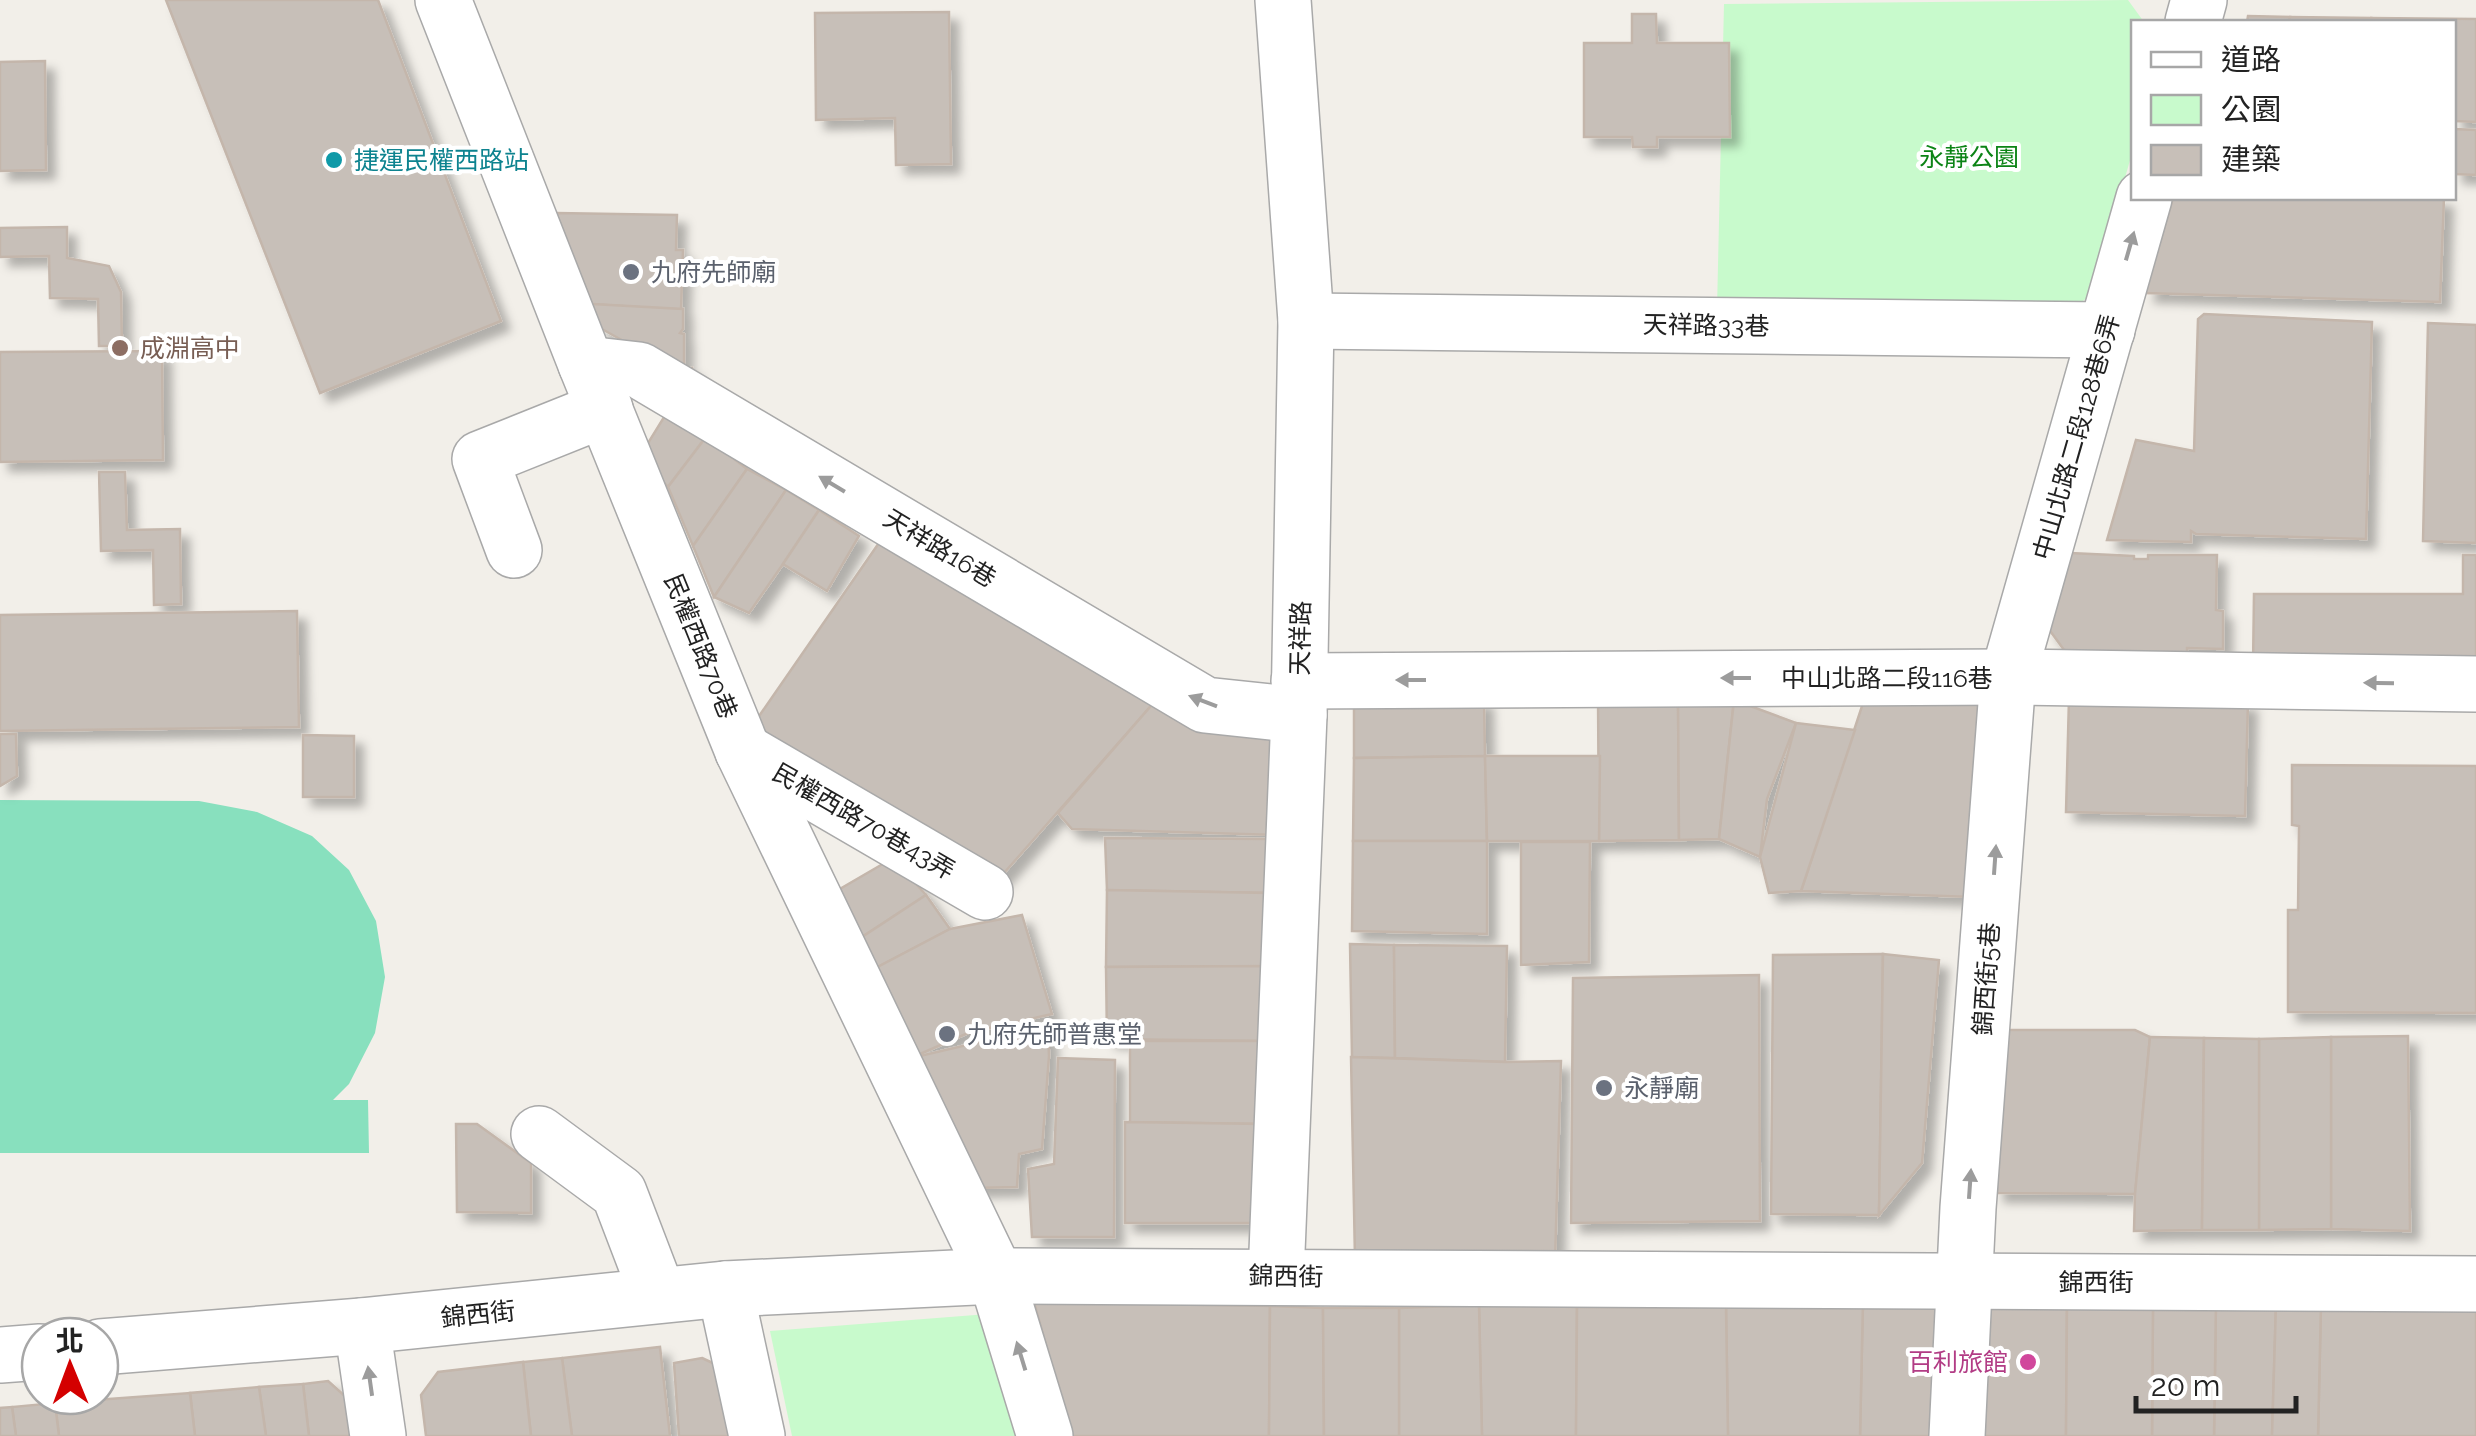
<svg xmlns="http://www.w3.org/2000/svg" width="2476" height="1436" viewBox="0 0 2476 1436" font-family="Raleway,'Noto Sans TC',sans-serif">
  <style>
    .park { fill: #c8facc }
    .pitch { fill: #88e0be }
    .building { fill: #c7bfb8; stroke: #c4b6ab; stroke-width: 2.5; filter: url(#shadow) }
    .lines { fill: none; stroke-linecap: round; stroke-linejoin: round }
    .minor-casing { stroke: #a9a9a9; stroke-width: 58 }
    .minor { stroke: #fff; stroke-width: 55 }
    .oneway { fill: #9c9c9c }
    .culture-dot { fill: #0f9aa8; stroke: #fff; stroke-width: 4 }
    .worship-dot { fill: #6b7280; stroke: #fff; stroke-width: 4 }
    .education-dot { fill: #8d6e63; stroke: #fff; stroke-width: 4 }
    .hotel-dot { fill: #d1479c; stroke: #fff; stroke-width: 4 }
    .labels { text-anchor: middle; stroke-width: 8; stroke-linejoin: round; paint-order: stroke }
    .park-label { font-size: 25px; fill: #0c8416; stroke: #fff }
    .culture-label { font-size: 25px; fill: #0d838f; stroke: #fff; text-anchor: start }
    .worship-label { font-size: 25px; fill: #5b616d; stroke: #fff; text-anchor: start }
    .street-label { font-size: 25px; fill: #222; stroke: #fff }
    .education-label { font-size: 25px; fill: #785e54; stroke: #fff; text-anchor: start }
    .hotel-label { font-size: 25px; fill: #b23c85; stroke: #fff; text-anchor: end }
  </style>
  <defs>
    <filter id="shadow"><feDropShadow dx="9" dy="9" stdDeviation="5" flood-color="#0004"/></filter>
  </defs>
  <rect width="100%" height="100%" fill="#f2efe9"/>
  <g class="park">
    <path d="M2128,0L2144,22H2134L2133,150L2091,295L2061,317L1717,309L1724,4Z"/>
    <path d="M988,1314L1024,1436H792L770,1331Z"/>
  </g>
  <path class="pitch" d="M0,800L199,801L257,812L312,836L349,870L376,921L385,977L375,1033L349,1084L333,1100H368L369,1153H0Z"/>
  <g class="building">
    <path d="M166,0H378L501,321L320,393Z"/>
    <path d="M949,12L951,164L896,165L895,118L816,120L815,13Z"/>
    <path d="M1632,14H1656L1657,43H1729L1730,137H1657V147H1633L1632,137H1584V43H1632Z"/>
    <path d="M2248,16L2290,17L2289,22H2247Z"/>
    <path d="M2290,17L2371,18L2370,22H2289Z"/>
    <path d="M2371,18L2476,19V122L2454,121V22H2370Z"/>
    <path d="M45,61L46,170L0,171V62Z"/>
    <path d="M2454,129L2476,130V175L2454,174Z"/>
    <path d="M2173,198H2444L2440,302L2145,293Z"/>
    <path d="M556,213L677,215L676,250H683L681,310L592,304Z"/>
    <path d="M67,227V258L109,266L121,292L122,346H99L98,299L50,298L49,256L0,257V228Z"/>
    <path d="M592,304L683,309V329L680,333L684,334V369L692,368L694,380L600,328Z"/>
    <path d="M2204,314L2372,322L2366,539L2196,534L2191,531V542L2107,540L2136,440L2194,451L2198,319Z"/>
    <path d="M2428,323L2476,325V543L2423,541Z"/>
    <path d="M162,351L163,460L0,462V352Z"/>
    <path d="M669,409L706,437L668,487L640,456Z"/>
    <path d="M706,437L747,469L693,546L668,487Z"/>
    <path d="M747,469L786,490L714,597L693,546Z"/>
    <path d="M99,472H125L127,530L180,529L181,604L154,605L153,550L101,551Z"/>
    <path d="M786,490L819,510L783,564L749,613L714,597Z"/>
    <path d="M819,510L859,536L827,591L783,564Z"/>
    <path d="M881,540L1157,699L997,881L748,732Z"/>
    <path d="M2070,553L2134,556V559H2148V555H2217L2216,610L2223,611V649L2187,648V655L2067,654L2048,628Z"/>
    <path d="M2463,555H2476V667H2253L2254,594H2463Z"/>
    <path d="M297,611L299,727L0,731V615Z"/>
    <path d="M1678,696L1679,840L1599,841L1598,697Z"/>
    <path d="M1678,696L1734,700L1719,839L1679,840Z"/>
    <path d="M1989,696L1973,897L1801,891L1865,697Z"/>
    <path d="M1354,698L1484,699L1485,756L1354,758Z"/>
    <path d="M2069,698L2248,702L2245,816L2066,812Z"/>
    <path d="M1157,699L1282,732L1278,835L1072,829L1058,813Z"/>
    <path d="M1734,700L1796,723L1767,799L1760,857L1719,839Z"/>
    <path d="M1796,723L1855,730L1801,891L1769,893L1760,857Z"/>
    <path d="M0,734H16L17,776L0,786Z"/>
    <path d="M303,735L354,736V797H303Z"/>
    <path d="M1485,756L1487,841H1353L1354,758Z"/>
    <path d="M1485,756H1600L1599,841H1487Z"/>
    <path d="M2292,765L2476,766V1013L2288,1012V910H2298L2299,826L2292,825Z"/>
    <path d="M1105,838L1270,839L1269,893L1107,890Z"/>
    <path d="M1353,841H1487V934L1352,931Z"/>
    <path d="M1521,842H1590L1589,962L1521,965Z"/>
    <path d="M893,858L926,895L856,941L833,893Z"/>
    <path d="M1107,890L1269,893V966L1106,967Z"/>
    <path d="M926,895L950,929L870,971L856,941Z"/>
    <path d="M1022,915L1052,1014L968,1033L911,1058L870,971L950,929Z"/>
    <path d="M1350,944L1394,945L1395,1058L1352,1057Z"/>
    <path d="M1394,945L1507,946L1505,1062L1395,1058Z"/>
    <path d="M1883,954L1879,1215L1771,1214L1773,955Z"/>
    <path d="M1883,954L1939,960L1922,1163L1879,1215Z"/>
    <path d="M1269,966L1266,1041L1107,1039L1106,967Z"/>
    <path d="M1759,975L1760,1221L1571,1223L1573,978Z"/>
    <path d="M1048,1026L1049,1056L1042,1149L1019,1154L1017,1187L972,1188L911,1058Z"/>
    <path d="M2000,1030H2135L2150,1037L2135,1194L1995,1193Z"/>
    <path d="M2408,1036L2410,1231L2331,1229V1037Z"/>
    <path d="M2150,1037L2204,1038L2202,1230L2134,1231L2135,1194Z"/>
    <path d="M2331,1037V1229L2259,1230V1039Z"/>
    <path d="M2204,1038L2259,1039V1230H2202Z"/>
    <path d="M1130,1041H1266L1263,1124L1130,1122Z"/>
    <path d="M1351,1057L1505,1062L1561,1061L1555,1261L1355,1259Z"/>
    <path d="M1058,1058L1115,1060L1114,1237H1032L1028,1169L1054,1164Z"/>
    <path d="M1125,1122L1263,1124V1223H1125Z"/>
    <path d="M456,1124H477L531,1163V1213L457,1212Z"/>
    <path d="M1863,1300L1942,1301L1933,1436H1860Z"/>
    <path d="M1863,1300L1860,1436H1728L1726,1307Z"/>
    <path d="M2216,1301L2276,1304L2272,1436H2214Z"/>
    <path d="M2216,1301L2214,1436H2152L2153,1303Z"/>
    <path d="M1034,1302L1270,1306L1269,1436H1071Z"/>
    <path d="M1984,1302H2067L2066,1436H1979Z"/>
    <path d="M2067,1302L2153,1303L2152,1436H2066Z"/>
    <path d="M2476,1302V1436H2318L2321,1304Z"/>
    <path d="M2276,1304H2321L2318,1436H2272Z"/>
    <path d="M1479,1305L1577,1307L1576,1436H1482Z"/>
    <path d="M1479,1305L1482,1436H1399V1308Z"/>
    <path d="M1270,1306L1323,1308L1324,1436H1269Z"/>
    <path d="M1577,1307H1726L1728,1436H1576Z"/>
    <path d="M1323,1308H1399V1436H1324Z"/>
    <path d="M660,1347L670,1436H572L562,1358Z"/>
    <path d="M562,1358L572,1436H531L523,1362Z"/>
    <path d="M702,1358L732,1372L747,1436H679L674,1363Z"/>
    <path d="M523,1362L531,1436H426L421,1395L438,1372Z"/>
    <path d="M328,1381L346,1397L358,1436H309L303,1384Z"/>
    <path d="M303,1384L309,1436H266L259,1387Z"/>
    <path d="M259,1387L266,1436H195L190,1393Z"/>
    <path d="M190,1393L195,1436H59L55,1403Z"/>
    <path d="M55,1403L59,1436H16L12,1407Z"/>
    <path d="M12,1407L16,1436H0V1408Z"/>
  </g>
  <g class="lines">
    <g class="minor-casing">
      <g id="minor">
        <path d="M443,0L586,364L743,751L996,1276L1045,1436"/>
        <path d="M2193,22L2199,0"/>
        <path d="M1306,321L2107,330"/>
        <path d="M586,364L639,370L1205,705L1299,715"/>
        <path d="M514,550L480,459L605,409"/>
        <path d="M1299,681L2008,677L2476,684"/>
        <path d="M743,751L985,892"/>
        <path d="M539,1134L619,1193L658,1295"/>
        <path d="M1276,1276L1299,715L1306,321L1283,0"/>
        <path d="M725,1289L757,1436"/>
        <path d="M362,1326L378,1436"/>
        <path d="M100,1347L362,1326L725,1289L996,1276L2476,1284"/>
        <path d="M0,1355L40,1352"/>
        <path d="M1957,1436L1968,1208L2008,677L2144,198"/>
      </g>
    </g>
    <use href="#minor" class="minor"/>
  </g>
  <defs><path id="oneway-solid" d="M-6-.8H1V-3.2L6.5 0L1 3.2V.8H-6Z" transform="scale(2.5)"/></defs>
  <g class="oneway">
    <use href="#oneway-solid" transform="translate(2130 246) rotate(-74)"/>
    <use href="#oneway-solid" transform="translate(832 484) rotate(-149)"/>
    <use href="#oneway-solid" transform="translate(1736 678) rotate(180)"/>
    <use href="#oneway-solid" transform="translate(1411 680) rotate(180)"/>
    <use href="#oneway-solid" transform="translate(2379 683) rotate(-179)"/>
    <use href="#oneway-solid" transform="translate(1203 701) rotate(-159)"/>
    <use href="#oneway-solid" transform="translate(1995 860) rotate(-86)"/>
    <use href="#oneway-solid" transform="translate(1970 1184) rotate(-86)"/>
    <use href="#oneway-solid" transform="translate(1021 1356) rotate(-107)"/>
    <use href="#oneway-solid" transform="translate(370 1381) rotate(-98)"/>
  </g>
  <circle class="culture-dot" cx="334" cy="160" r="10"/>
  <g class="worship-dot">
    <circle cx="631" cy="272" r="10"/>
    <circle cx="947" cy="1034" r="10"/>
    <circle cx="1604" cy="1088" r="10"/>
  </g>
  <circle class="education-dot" cx="120" cy="348" r="10"/>
  <circle class="hotel-dot" cx="2028" cy="1362" r="10"/>
  <g class="labels">
    <g class="park-label">
      <text x="1969" y="166">永靜公園</text>
    </g>
    <g class="culture-label">
      <text x="354" y="169">捷運民權西路站</text>
    </g>
    <g class="worship-label">
      <text x="651" y="281">九府先師廟</text>
      <text x="967" y="1043">九府先師普惠堂</text>
      <text x="1624" y="1097">永靜廟</text>
    </g>
    <g class="street-label">
      <text transform="translate(1706 325) rotate(1)" y="9">天祥路33巷</text>
      <text transform="translate(2076 437) rotate(-74)" y="9">中山北路二段128巷6弄</text>
      <text transform="translate(940 548) rotate(31)" y="9">天祥路16巷</text>
      <text transform="translate(1300 638) rotate(-89)" y="9">天祥路</text>
      <text transform="translate(701 646) rotate(68)" y="9">民權西路70巷</text>
      <text x="1887" y="687">中山北路二段116巷</text>
      <text transform="translate(864 821) rotate(30)" y="9">民權西路70巷43弄</text>
      <text transform="translate(1986 979) rotate(-86)" y="9">錦西街5巷</text>
      <text transform="translate(1286 1276) rotate(1)" y="9">錦西街</text>
      <text x="2096" y="1291">錦西街</text>
      <text transform="translate(478 1314) rotate(-6)" y="9">錦西街</text>
    </g>
    <g class="education-label">
      <text x="140" y="357">成淵高中</text>
    </g>
    <g class="hotel-label">
      <text x="2008" y="1371">百利旅館</text>
    </g>
  </g>
  <rect x="2131" y="20" width="325" height="180" fill="#ffffff" stroke="#a7a7a7" stroke-width="2.5"/>
  <rect x="2151" y="52" width="50" height="15" fill="#ffffff" stroke="#a7a7a7" stroke-width="2.5"/>
  <text x="2221" y="70" font-size="30" fill="#222222">道路</text>
  <rect x="2151" y="95" width="50" height="30" fill="#c8facc" stroke="#a7a7a7" stroke-width="2.5"/>
  <text x="2221" y="120" font-size="30" fill="#222222">公園</text>
  <rect x="2151" y="145" width="50" height="30" fill="#c7bfb8" stroke="#a7a7a7" stroke-width="2.5"/>
  <text x="2221" y="170" font-size="30" fill="#222222">建築</text>
  <g transform="translate(70 1366) rotate(359)"><circle r="48" fill="#ffffff" stroke="#a7a7a7" stroke-width="2.5"/>
  <path d="M0-8L18 38L0 25L-18 38Z" fill="#d40000"/>
  <text y="-15" font-size="28" font-weight="bold" text-anchor="middle" fill="#222222">北</text>
  </g>
  <path d="M2136 1396v15h160v-15" fill="none" stroke="#222222" stroke-width="5"/>
  <text x="2151" y="1396" font-size="30" fill="#222222" stroke="#ffffff" stroke-width="8" paint-order="stroke">20 m</text>
</svg>
